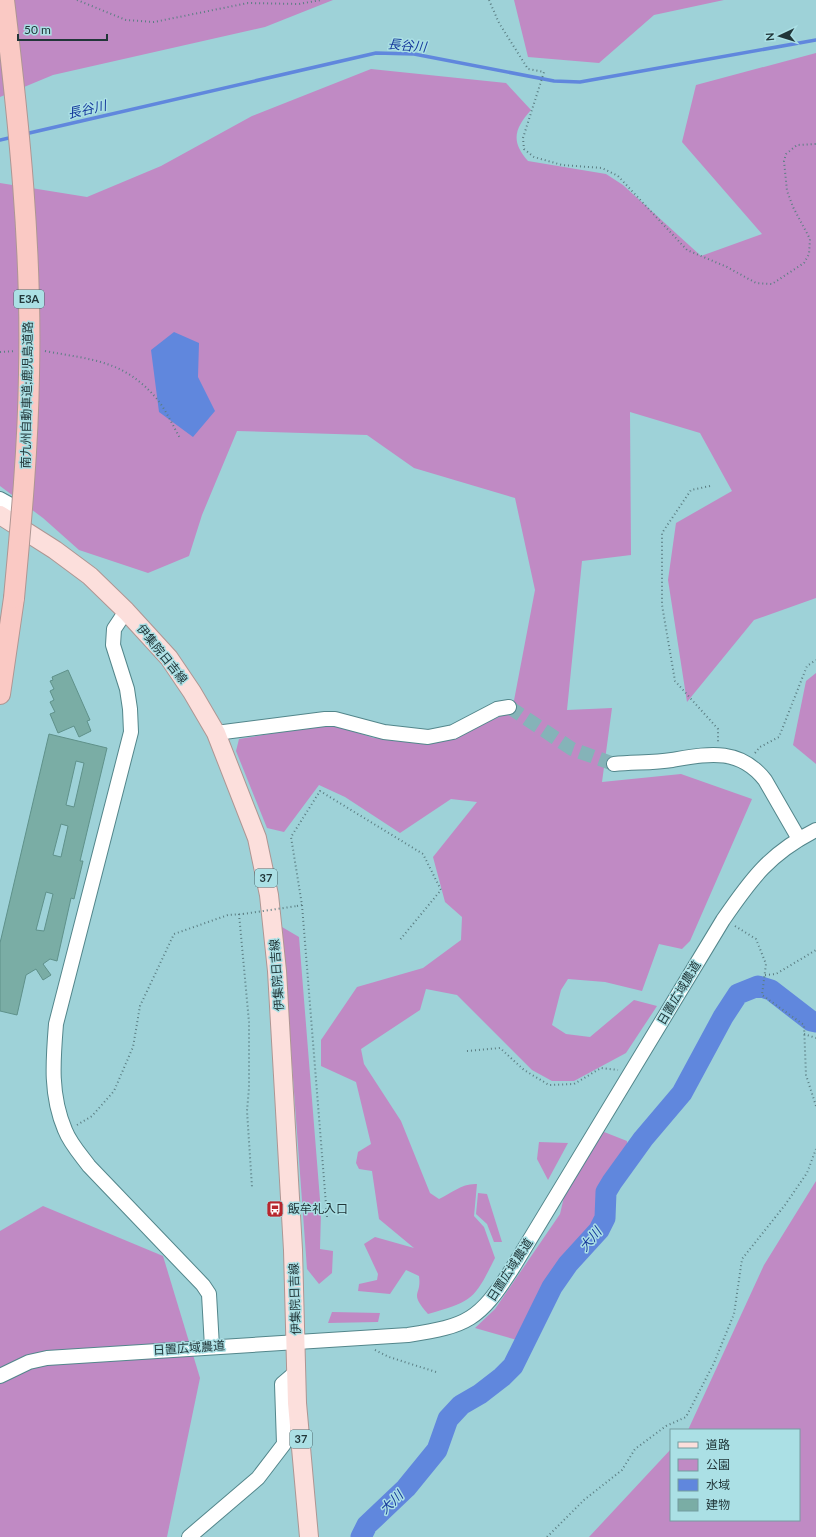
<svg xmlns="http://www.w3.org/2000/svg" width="816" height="1537" viewBox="0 0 816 1537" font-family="Lato,'Noto Sans JP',sans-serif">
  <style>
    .green { fill: #c08ac4 }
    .water { fill: #6087dd }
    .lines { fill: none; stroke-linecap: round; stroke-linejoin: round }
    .stream { stroke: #6087dd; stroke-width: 3.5 }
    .river { stroke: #6087dd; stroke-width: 21 }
    .building { fill: #7aada5; stroke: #5f918a; fill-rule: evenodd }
    .minor-tunnel { stroke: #85b3b8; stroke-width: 14; stroke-dasharray: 14 7; stroke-linecap: butt }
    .minor-casing { stroke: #53868b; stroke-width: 16 }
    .major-casing { stroke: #ae9693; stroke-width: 20 }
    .highway-casing { stroke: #ae9693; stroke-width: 22 }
    .path { stroke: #5b7e83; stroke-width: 2; stroke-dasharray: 1 3; stroke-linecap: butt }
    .minor { stroke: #fff; stroke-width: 14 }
    .major { stroke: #fcdfdc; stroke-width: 18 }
    .highway { stroke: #fac9c4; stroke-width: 20 }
    .highway-bridge-casing { stroke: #ae9693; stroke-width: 22; stroke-linecap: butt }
    .path-bridge { stroke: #5b7e83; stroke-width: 2; stroke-dasharray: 1 3; stroke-linecap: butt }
    .highway-bridge { stroke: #fac9c4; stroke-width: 20 }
    .labels { text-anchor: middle; stroke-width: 3; stroke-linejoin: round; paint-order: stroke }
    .shield { fill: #abe0e5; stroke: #4a696d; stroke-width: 1 }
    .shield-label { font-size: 11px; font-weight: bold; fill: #213639 }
    .street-label { font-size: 12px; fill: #213639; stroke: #abe0e5 }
    .poi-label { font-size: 12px; fill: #213639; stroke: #abe0e5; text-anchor: start }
    .water-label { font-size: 13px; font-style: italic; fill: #14389b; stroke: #abe0e5 }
  </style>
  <rect width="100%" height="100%" fill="#9ed2d8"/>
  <g class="green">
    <path d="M0,0H333L265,27L53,75L0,97Z"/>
    <path d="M514,0H724L654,15L599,63L528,57Z"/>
    <path d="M816,53V598L754,620L687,702L668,580L676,523L732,491L700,433L630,412L631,555L582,561L567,710L612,708L602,782L681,774L752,799L690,941L682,949L659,944L642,991L605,982L568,979L561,990L552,1025L566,1034L590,1037L634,1000L657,1006L626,1053L574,1081H552L532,1070L457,995L426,989L420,1010L361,1049L364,1064L401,1121L430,1193L439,1199C452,1193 462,1183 477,1184L474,1216L484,1227L495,1258C474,1300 473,1301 428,1314C408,1291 422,1297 419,1276L406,1270L390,1294L358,1291L359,1284L377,1280L378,1274L364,1244L375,1237L414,1248L379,1219L372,1171L359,1169L356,1163L358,1152L371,1144L356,1082L321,1066V1040L357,987L423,968L461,940L462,917L445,902L433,857L477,802L451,799L400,833L345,797L319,785L284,832L267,828L236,751L239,739L329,724L374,738L446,741L512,711L535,590L515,498L414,468L367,435L237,431L202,515L189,556L148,573L79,550L43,518L0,486V183L87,197L161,166L252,116L371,69L506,83L531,110C515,128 510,141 528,161L606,174L623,185L701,256L762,234L682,142L696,85Z"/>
    <path d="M816,673V764L793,745L806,681Z"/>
    <path d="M282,927L299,937L321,1212L320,1249L333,1251L332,1273L319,1284L307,1269Z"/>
    <path d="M599,1130L627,1141V1149L598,1196L593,1230L544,1289L517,1340L475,1328L495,1309L560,1214L570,1171Z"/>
    <path d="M539,1142L568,1143L548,1180L537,1159Z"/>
    <path d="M816,1181V1537H589L671,1449V1520H799V1430H688L764,1265Z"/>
    <path d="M478,1193L487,1194L502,1242H494L487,1224L476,1214Z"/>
    <path d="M43,1206L163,1256L200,1378L167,1537H0V1231Z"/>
    <path d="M332,1312L380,1313L378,1322L328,1323Z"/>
  </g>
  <path class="water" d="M174,332L199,343L198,377L215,411L193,437L159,412L151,350Z"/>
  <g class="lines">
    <g class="stream">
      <path d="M25,134L376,53L414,54L554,81L580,82L816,40"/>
      <path d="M0,140L13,137"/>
    </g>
    <path class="river" d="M361,1537L367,1525L406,1488L437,1450L448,1419L461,1405L480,1394L502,1377L513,1366L552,1287L568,1264L599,1230L605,1218L606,1192L612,1182L643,1139L682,1093L723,1017L738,994L758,986L771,990L811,1021L816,1022"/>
  </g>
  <g class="building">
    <path d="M68,670L90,720L87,721L91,731L79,737L74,726L58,733L50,714L55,712L50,702L54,700L50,691L54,689L50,681L53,680L52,677Z"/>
    <path d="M49,734L107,748L80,861H83L74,899L71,898L57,961L50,959L43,964L51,975L43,980L36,969L26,975L17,1015L0,1011V943ZM76,761L84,763L74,807L66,805ZM61,824L68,826L61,857L53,855ZM46,892L53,894L44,931L36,930Z"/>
  </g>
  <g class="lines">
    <path class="minor-tunnel" d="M509,707L572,749L614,764"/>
    <g class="minor-casing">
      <g id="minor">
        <path d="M0,499L9,504L7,518"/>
        <path d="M126,611L114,629L113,645L127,689L130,709L131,732L56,1024C53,1061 50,1095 65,1130C70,1143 80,1154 89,1166L203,1285L209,1294L212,1347"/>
        <path d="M216,733L325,719H335L384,732L428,737L453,732L497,709L509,707"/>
        <path d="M614,764C633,762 653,763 672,760C708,754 739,747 765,780L799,839"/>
        <path d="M0,1376L29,1362L47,1358L408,1335C468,1326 479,1320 512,1269L723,920C751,879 770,853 816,830"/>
        <path d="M189,1537L258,1478L284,1444L282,1384L296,1372"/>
      </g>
    </g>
    <g class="major-casing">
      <path id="major" d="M0,515L55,550L90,576L126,611L169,658L192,692L216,733L257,838L269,895L277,971L293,1250L297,1403L309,1537"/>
    </g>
    <g class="highway-casing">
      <path id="highway" d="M0,694L14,598"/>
    </g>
    <g class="path">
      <path d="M77,0L126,20L154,22L248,3L299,4L321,0"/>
      <path d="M489,0L499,23L528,69L544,72L523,138L524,149L534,157L562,165L602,168L618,176L687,250L727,267L756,283L772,284L804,263L809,254L810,239L793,207L787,191L784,161L786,154L797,145L816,144"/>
      <path d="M45,351C92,360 124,360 157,399C166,410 173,426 180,438"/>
      <path d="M0,352L15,351"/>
      <path d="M710,486L691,490L662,533V605L675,681L718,729V743"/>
      <path d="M755,753L760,747L779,737L807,666L816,660"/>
      <path d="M297,906L302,905"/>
      <path d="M239,914L249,1022V1088L247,1111L252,1187"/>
      <path d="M735,926L756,939L766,964L762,995L804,1025L806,1075L816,1106"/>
      <path d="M765,975L776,974L816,950"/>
      <path d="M804,1034L816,1038"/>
      <path d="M467,1051L500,1048L524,1070L549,1085L574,1084L601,1068L618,1070"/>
      <path d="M77,1125L92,1116L114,1091L133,1047L140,1006L174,934L228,915L243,914"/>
      <path d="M327,1217L302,905L291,837L320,791L423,854L441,890L399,941"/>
      <path d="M375,1350L389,1357L436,1372"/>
      <path d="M547,1537L584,1500L622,1470L635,1449L666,1426L686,1417L714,1363L734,1314L742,1259L785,1205L807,1173L816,1149"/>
    </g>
    <use href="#minor" class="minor"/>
    <use href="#major" class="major"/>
    <use href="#highway" class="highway"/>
    <g class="highway-bridge-casing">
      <path id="highway-bridge" d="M4,0C19,124 32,250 29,374C28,449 21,523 14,598"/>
    </g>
    <path class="path-bridge" d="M243,914L297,906"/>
    <use href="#highway-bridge" class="highway-bridge"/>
  </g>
  <defs>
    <g id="bus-square" transform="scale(0.9)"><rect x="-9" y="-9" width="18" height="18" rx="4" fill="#b7272d" stroke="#abe0e5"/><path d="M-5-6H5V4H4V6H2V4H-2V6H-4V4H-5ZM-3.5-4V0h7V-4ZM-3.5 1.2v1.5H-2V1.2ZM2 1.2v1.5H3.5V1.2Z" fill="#fff"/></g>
  </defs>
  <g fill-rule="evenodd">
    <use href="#bus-square" x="275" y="1209"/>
  </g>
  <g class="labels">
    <g class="shield">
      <rect x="14" y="290" width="30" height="18" rx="3"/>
      <rect x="255" y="869" width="22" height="18" rx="3"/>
      <rect x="290" y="1430" width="22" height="18" rx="3"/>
    </g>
    <g class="shield-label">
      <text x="29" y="303">E3A</text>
      <text x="266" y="882">37</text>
      <text x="301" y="1443">37</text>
    </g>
    <g class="street-label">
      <text transform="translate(27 395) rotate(-89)" y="4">南九州自動車道;鹿児島道路</text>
      <text transform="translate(162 654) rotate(51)" y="4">伊集院日吉線</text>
      <text transform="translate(277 975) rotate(-94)" y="4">伊集院日吉線</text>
      <text transform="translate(679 993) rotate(-59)" y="4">日置広域農道</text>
      <text transform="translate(510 1270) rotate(-57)" y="4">日置広域農道</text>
      <text transform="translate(295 1299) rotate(-92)" y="4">伊集院日吉線</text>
      <text transform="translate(189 1348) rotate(-4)" y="4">日置広域農道</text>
    </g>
    <g class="poi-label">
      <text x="288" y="1213">飯牟礼入口</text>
    </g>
    <g class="water-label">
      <text transform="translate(407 45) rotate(5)" y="5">長谷川</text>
      <text transform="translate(87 109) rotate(-13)" y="5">長谷川</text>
      <text transform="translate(590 1239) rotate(-50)" y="5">大川</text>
      <text transform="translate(391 1502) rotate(-44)" y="5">大川</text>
    </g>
  </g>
  <rect x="670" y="1429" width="130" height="92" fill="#abe0e5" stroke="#749ca0"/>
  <rect x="678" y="1442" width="20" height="6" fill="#fcdfdc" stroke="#749ca0"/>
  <text x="706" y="1449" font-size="12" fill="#213639">道路</text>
  <rect x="678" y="1459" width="20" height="12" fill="#c08ac4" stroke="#749ca0"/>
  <text x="706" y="1469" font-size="12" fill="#213639">公園</text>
  <rect x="678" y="1479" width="20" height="12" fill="#6087dd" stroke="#749ca0"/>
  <text x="706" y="1489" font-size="12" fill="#213639">水域</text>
  <rect x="678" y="1499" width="20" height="12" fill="#7aada5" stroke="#749ca0"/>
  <text x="706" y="1509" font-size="12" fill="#213639">建物</text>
  <g transform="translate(780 36) rotate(266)" stroke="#abe0e5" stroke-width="3" paint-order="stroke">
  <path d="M0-3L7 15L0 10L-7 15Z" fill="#213639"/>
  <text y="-6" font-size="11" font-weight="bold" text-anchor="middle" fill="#213639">N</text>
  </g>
  <path d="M18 34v6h89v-6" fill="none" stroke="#213639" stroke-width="2"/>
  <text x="24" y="34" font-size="12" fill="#213639" stroke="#abe0e5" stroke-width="3" paint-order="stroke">50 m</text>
</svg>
